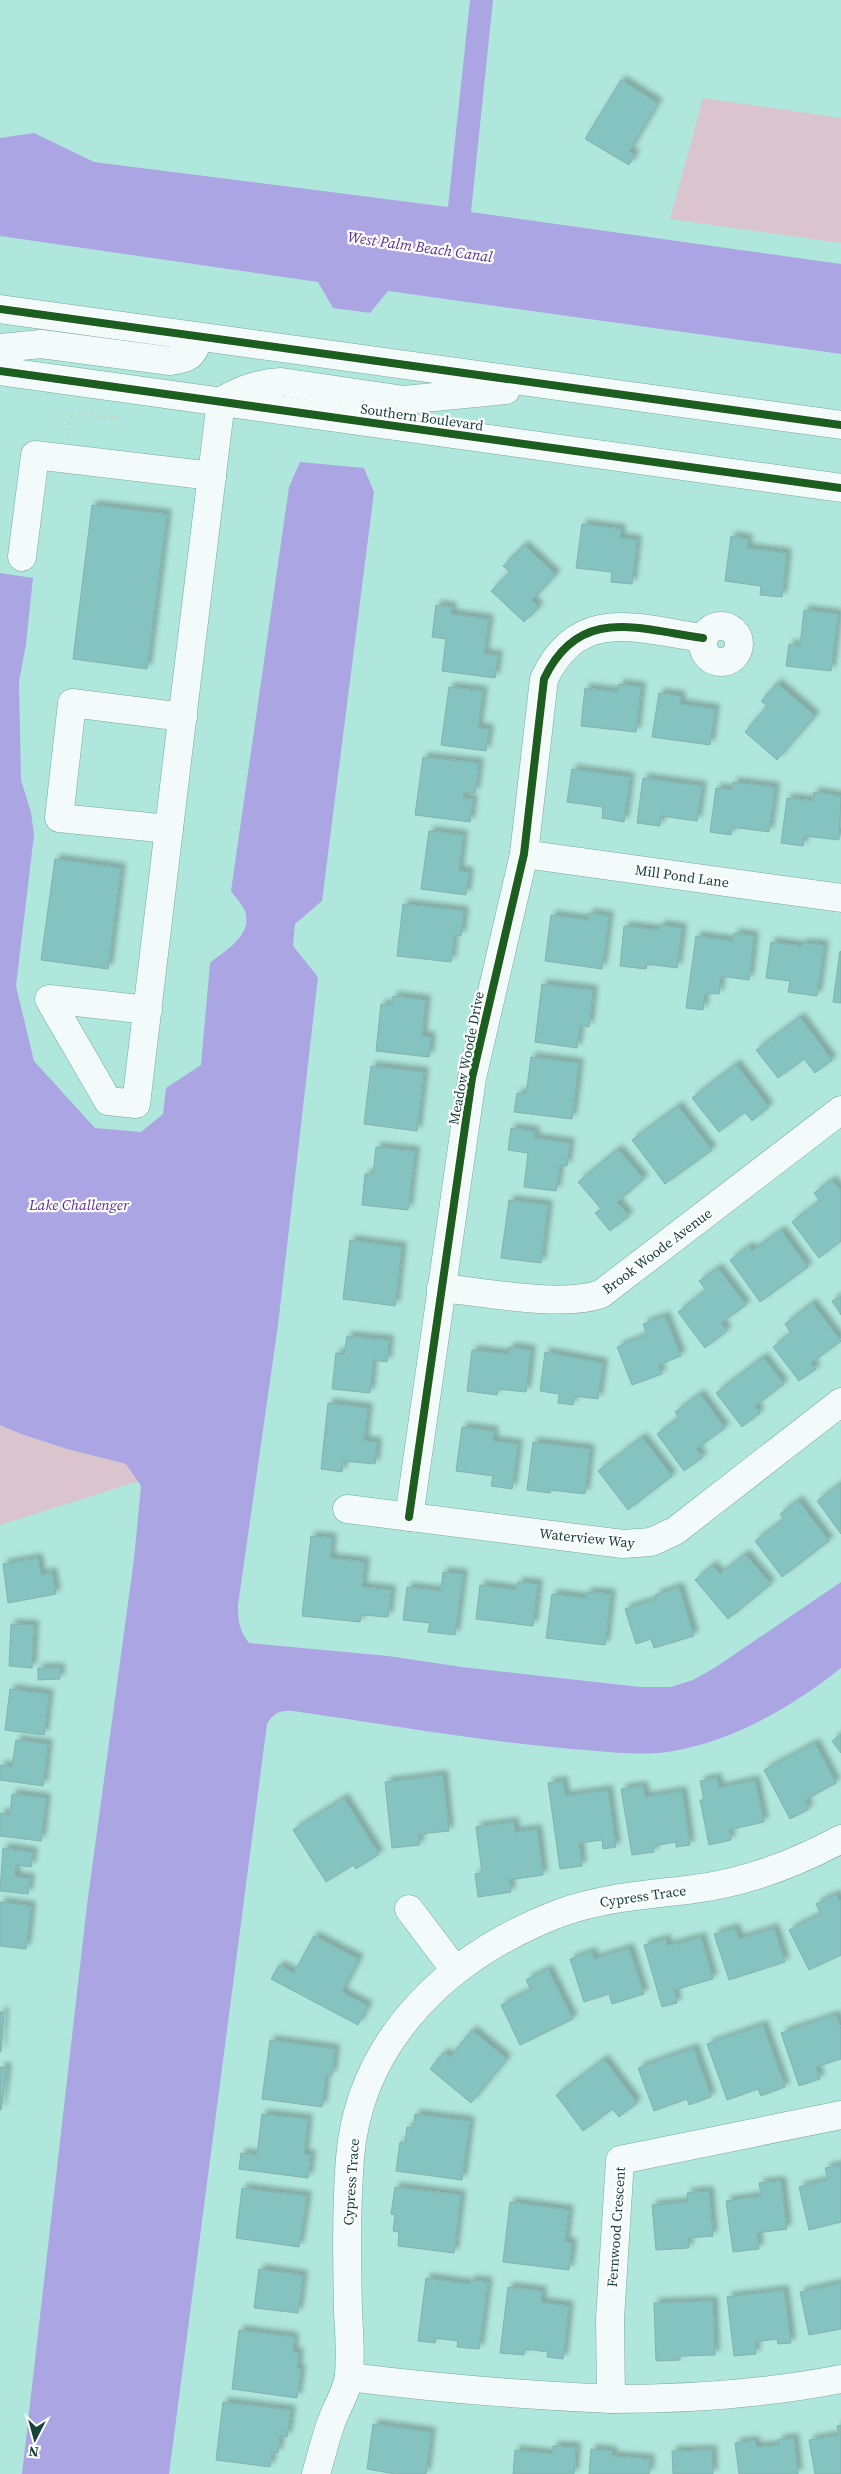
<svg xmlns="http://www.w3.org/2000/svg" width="841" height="2474" viewBox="0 0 841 2474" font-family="'Source Serif 4',serif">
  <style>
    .green { fill: #dac4ce }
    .water { fill: #aca5e4 }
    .building { fill: #84c3bf; stroke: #83b2ae; filter: url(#shadow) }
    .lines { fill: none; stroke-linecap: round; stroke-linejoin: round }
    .minor-casing { stroke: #78a79e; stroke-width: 29 }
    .highway-casing { stroke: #78a79e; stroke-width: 29 }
    .path { stroke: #c4d4d1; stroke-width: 3; stroke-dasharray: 2.5 4; stroke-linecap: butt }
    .minor { stroke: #f3fbfa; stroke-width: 28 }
    .highway { stroke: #f3fbfa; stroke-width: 28 }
    .cycleway-casing { stroke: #fff; stroke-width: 11 }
    .cycleway { stroke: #1b5e20; stroke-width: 8 }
    .labels { text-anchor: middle; stroke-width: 4.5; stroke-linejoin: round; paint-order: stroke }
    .street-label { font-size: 14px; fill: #16423a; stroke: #fff }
    .water-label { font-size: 15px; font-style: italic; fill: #5d2d9a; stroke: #fff }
  </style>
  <defs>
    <filter id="shadow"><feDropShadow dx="4.5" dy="-4.5" stdDeviation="2.5" flood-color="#0004"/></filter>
  </defs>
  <rect width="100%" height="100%" fill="#b0e7dc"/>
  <g class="green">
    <path d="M703,98L841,118V243L670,219Z"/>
    <path d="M0,1425L21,1434L67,1449L126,1464L139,1481L0,1525Z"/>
  </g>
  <g class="water">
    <path d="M470,0H493L471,212L841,264V354L388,291L370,313L333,308L318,282L0,236V138L34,133L94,162L448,207Z"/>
    <path d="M300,462L364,468L374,492L322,901L295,924L293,946L318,977L278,1325L238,1605C238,1621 239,1630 249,1643L388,1656L462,1667L640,1687H671L693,1680L716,1667L841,1582V1668C792,1707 735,1740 673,1751C641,1757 603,1751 571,1749C478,1741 385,1724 293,1711C281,1710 273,1713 267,1724L169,2474H22L87,1905L134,1559L141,1486L126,1464L67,1449L21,1434L0,1425V573L33,578L26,644L19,682L21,780L31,812L34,835L16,986L34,1061L95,1128L141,1132L163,1114L166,1088L201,1065L210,963C226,950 253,935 245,911C242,904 235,897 231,891L289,487Z"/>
  </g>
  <g class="building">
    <path d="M621,80L658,103L629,152L635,155L629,165L585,139Z"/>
    <path d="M92,505L167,514L147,669L73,659Z"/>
    <path d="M582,524L621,529L620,538L637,540L632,584L611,582L612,572L576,568Z"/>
    <path d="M731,536L748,539L747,548L787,553L782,597L760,595L761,586L725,581Z"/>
    <path d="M524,545L556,575L532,600L539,607L524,622L491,591L510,572L503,566Z"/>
    <path d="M436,605L452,607L451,614L489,619L484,654L498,655L495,678L442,671L446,639L432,637Z"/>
    <path d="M804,610L838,614L831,671L786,666L789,644L800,646Z"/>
    <path d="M777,683L815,716L777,760L745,732L767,706L761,701Z"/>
    <path d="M619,684L641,687L636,732L581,726L585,688L618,692Z"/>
    <path d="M449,687L483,691L478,728L489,729L486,751L441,745Z"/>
    <path d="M659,693L681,696L680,704L715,709L710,745L652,737Z"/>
    <path d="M423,757L479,763L475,793L464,792L463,798L473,799L470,822L415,815Z"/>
    <path d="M572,769L630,777L624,822L602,818L603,807L567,802Z"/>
    <path d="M643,778L702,786L697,821L661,816L660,826L637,823Z"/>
    <path d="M733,782L775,787L769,832L732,827L731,835L710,832L716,788L732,790Z"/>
    <path d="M814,792L841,796L839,840L805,836L803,846L781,843L787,798L813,801Z"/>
    <path d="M429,831L463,835L459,871L469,872L466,895L421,889Z"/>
    <path d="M55,859L121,868L108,969L41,960Z"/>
    <path d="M403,904L464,911L461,936L454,935L451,962L397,956Z"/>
    <path d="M589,913L609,916L602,969L545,961L551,915L588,920Z"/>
    <path d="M660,925L682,928L677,968L647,964L646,969L620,966L624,926L659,930Z"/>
    <path d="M734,933L754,936L749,980L721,976L719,994L705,993L703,1010L686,1008L696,936L733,941Z"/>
    <path d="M771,942L802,946L803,943L824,945L817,996L788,992L790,981L766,978Z"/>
    <path d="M840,951L841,952V1003L833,1002Z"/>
    <path d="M542,984L593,990L589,1027L580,1025L577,1048L535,1042Z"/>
    <path d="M393,996L426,1000L422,1036L431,1037L429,1057L376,1051L381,1004L392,1005Z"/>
    <path d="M800,1017L832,1060L815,1073L804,1059L778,1078L756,1050Z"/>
    <path d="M531,1057L579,1063L572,1119L514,1112L517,1093L526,1094Z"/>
    <path d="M736,1064L769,1107L752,1121L745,1112L719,1132L692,1098Z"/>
    <path d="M371,1066L424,1072L417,1131L364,1124Z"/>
    <path d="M678,1106L712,1150L665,1184L632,1140Z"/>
    <path d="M511,1128L535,1131L534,1138L570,1143L567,1166L560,1165L556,1191L524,1187L528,1153L508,1150Z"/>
    <path d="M376,1147L415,1151L408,1210L362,1205L365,1174H373Z"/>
    <path d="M618,1149L644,1179L617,1202L629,1216L610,1231L595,1213L601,1209L578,1182Z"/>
    <path d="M832,1180L841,1191V1241L819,1258L792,1222L820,1201L814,1193Z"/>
    <path d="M509,1200L548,1205L541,1263L501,1258Z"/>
    <path d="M781,1230L808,1267L760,1302L730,1260L749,1246L752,1251Z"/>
    <path d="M350,1240L402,1247L395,1306L343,1299Z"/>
    <path d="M718,1268L746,1305L721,1323L727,1331L705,1348L678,1312L706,1290L699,1281Z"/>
    <path d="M841,1296V1315L832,1301Z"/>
    <path d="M812,1303L841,1341L811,1363L816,1369L799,1381L773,1347L791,1333L785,1324Z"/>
    <path d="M665,1316L681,1356L658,1365L662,1374L632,1385L617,1347L647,1335L643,1324Z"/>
    <path d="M347,1336L389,1340L387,1362L373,1360L370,1393L332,1389L336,1353L344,1354Z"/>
    <path d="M509,1347L531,1350L526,1392L498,1389L497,1395L467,1391L472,1350L508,1354Z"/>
    <path d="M545,1352L603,1363L598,1399L574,1396L573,1405L558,1403L559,1394L540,1391Z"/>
    <path d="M763,1357L784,1384L755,1406L760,1413L742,1427L716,1393Z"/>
    <path d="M700,1394L725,1428L696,1449L703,1457L684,1471L657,1434L679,1418L675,1412Z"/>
    <path d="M328,1403L368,1408L364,1441L377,1442L375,1464L343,1461L342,1472L321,1469Z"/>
    <path d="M462,1427L494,1431L493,1441L518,1444L512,1489L491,1486L493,1476L456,1471Z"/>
    <path d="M642,1437L672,1476L628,1510L598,1471Z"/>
    <path d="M533,1442L590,1449L585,1494L551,1490L550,1493L527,1490Z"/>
    <path d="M841,1483V1534L817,1501Z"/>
    <path d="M798,1500L829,1541L782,1577L755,1541L784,1519L780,1514Z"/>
    <path d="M311,1536L332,1538L330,1558L365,1562L362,1587L391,1590L388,1617L361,1615L360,1622L302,1616Z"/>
    <path d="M745,1554L771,1584L728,1619L695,1580L712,1565L720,1574Z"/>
    <path d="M38,1558L41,1575L52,1572L56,1594L8,1603L3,1564Z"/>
    <path d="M443,1572L463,1574L455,1635L428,1632L430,1623L403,1620L407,1587L441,1591Z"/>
    <path d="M518,1582L538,1584L533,1626L476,1619L480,1585L516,1590Z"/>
    <path d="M679,1587L694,1636L654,1648L651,1639L636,1644L625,1609L657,1599L655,1595Z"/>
    <path d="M587,1592L611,1594L605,1645L546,1638L552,1594L586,1598Z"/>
    <path d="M11,1624L34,1625L32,1668L9,1666Z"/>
    <path d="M38,1668H60V1679L38,1680Z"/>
    <path d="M10,1689L49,1694L44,1735L5,1730Z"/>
    <path d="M841,1734V1753L832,1741Z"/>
    <path d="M16,1740L48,1744L43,1786L0,1780V1765L12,1767Z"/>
    <path d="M815,1743L836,1783L805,1800L809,1809L790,1819L764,1770Z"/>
    <path d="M443,1775L449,1831L419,1834L420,1845L392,1848L385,1782Z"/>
    <path d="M717,1778L719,1788L755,1780L764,1822L729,1830L731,1840L709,1845L700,1800H704L700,1781Z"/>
    <path d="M563,1781L565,1796L608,1790L616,1847L603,1849L602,1840L579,1843L582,1866L560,1869L548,1783Z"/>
    <path d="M643,1786L645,1797L682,1791L690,1845L676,1847V1842L653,1846L654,1852L632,1855L621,1789Z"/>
    <path d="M12,1794L46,1798L41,1841L0,1836V1813L10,1815Z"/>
    <path d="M344,1798L379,1854L356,1869L353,1865L326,1882L293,1830Z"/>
    <path d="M514,1822L515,1832L537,1829L543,1875L509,1880L511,1892L478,1897L475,1874L482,1873L476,1827Z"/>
    <path d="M3,1848L33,1852L31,1867L16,1865L15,1877L30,1878L28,1894L0,1891Z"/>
    <path d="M836,1894L841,1903V1955L809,1970L789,1930L821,1914L816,1904Z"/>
    <path d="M0,1902L31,1906L26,1949L0,1946Z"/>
    <path d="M735,1928L739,1939L774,1928L785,1962L729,1980L714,1934Z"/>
    <path d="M314,1936L359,1959L342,1992L368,2006L358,2025L271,1979L279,1965L294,1973Z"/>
    <path d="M701,1937L713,1979L674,1990L677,2003L662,2007L644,1945L666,1939L667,1946Z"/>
    <path d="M629,1948L644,1994L612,2004L609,1994L584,2002L570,1959L592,1952L594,1959Z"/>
    <path d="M548,1969L573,2019L520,2045L501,2005L531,1990L526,1980Z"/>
    <path d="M0,2012H4L1,2052H0Z"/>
    <path d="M836,2015L841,2029V2059L816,2067L820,2079L799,2086L781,2033Z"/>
    <path d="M763,2025L785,2087L761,2096L758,2089L727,2100L707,2044Z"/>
    <path d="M472,2030L507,2059L471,2103L430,2069L444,2052L450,2057Z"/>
    <path d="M270,2040L335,2049L332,2075H326L322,2107L262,2099Z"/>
    <path d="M694,2048L711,2097L689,2105L687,2099L654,2111L638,2068Z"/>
    <path d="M604,2059L637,2103L619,2117L612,2109L583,2131L556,2095Z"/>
    <path d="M0,2067L7,2068L1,2110H0Z"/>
    <path d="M262,2114L308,2119L304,2154L311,2155L308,2178L239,2169L241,2153L257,2155Z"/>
    <path d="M415,2114L470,2121L462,2180L396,2171L400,2142L405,2143L407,2127L413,2128Z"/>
    <path d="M841,2165V2222L809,2230L799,2187L828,2180L825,2168Z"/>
    <path d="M781,2181L787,2229L757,2233L759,2249L733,2252L726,2201L761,2196L759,2183Z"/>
    <path d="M395,2187L461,2195L454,2253L398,2246L399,2232L393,2231L395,2215L391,2214Z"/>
    <path d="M242,2188L307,2196L299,2247L236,2238Z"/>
    <path d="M709,2191L713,2236L688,2238L689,2248L656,2250L652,2205L688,2202L687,2193Z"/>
    <path d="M510,2202L569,2210L565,2242L572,2243L569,2270L503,2262Z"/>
    <path d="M259,2269L303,2275L298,2313L254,2308Z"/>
    <path d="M426,2278L470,2284V2280L488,2282L479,2349L457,2347L458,2341L436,2338L435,2343L418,2341Z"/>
    <path d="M841,2283V2329L809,2335L800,2292Z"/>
    <path d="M508,2287L542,2291L541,2302L569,2306L563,2359L547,2357L548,2352L525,2349L524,2355L500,2353Z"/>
    <path d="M784,2290L791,2343L778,2344L777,2339L755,2342L756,2354L734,2356L727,2297Z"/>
    <path d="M713,2301L715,2355L680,2356V2360L656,2361L654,2303Z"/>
    <path d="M239,2330L294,2337L293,2352L299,2353L297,2369H301L297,2398L232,2389Z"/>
    <path d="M223,2402L291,2410L287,2437L280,2436L278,2453L272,2452L270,2467L216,2460Z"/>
    <path d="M373,2424L431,2432L426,2474H395L367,2469Z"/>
    <path d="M841,2425V2474H815L809,2440L839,2435L837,2426Z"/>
    <path d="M794,2438L798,2474H739L735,2443L755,2441L756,2447L779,2445L778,2440Z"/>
    <path d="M553,2446L576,2447L574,2474H513L515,2450L553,2454Z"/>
    <path d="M591,2449L612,2451V2456L650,2459L649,2474H589Z"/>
    <path d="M712,2450L713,2474H673L672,2451Z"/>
  </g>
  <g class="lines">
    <g class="minor-casing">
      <g id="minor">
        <path d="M22,557L35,455L212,476"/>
        <circle cx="721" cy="644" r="18"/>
        <path d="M169,829L59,818L72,703L183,717"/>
        <path d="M524,854L841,898"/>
        <path d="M148,1010L49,999L108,1101L136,1104C165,870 191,635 221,401"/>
        <path d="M441,1288C484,1292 562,1308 601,1294L841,1110"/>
        <path d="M347,1509L623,1544L651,1542L675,1531L841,1402"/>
        <path d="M409,1517L472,1078L524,854L544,679C579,605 638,629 703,638"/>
        <path d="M409,1909L455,1970"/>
        <path d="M841,2115L620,2160L610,2319L611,2399C689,2399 764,2394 841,2379"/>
        <path d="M349,2377C436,2388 523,2395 611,2399"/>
        <path d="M316,2474C321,2457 325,2440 331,2423C336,2408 348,2390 349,2374C351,2353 349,2332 348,2312C347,2261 346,2209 350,2158C360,2037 452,1954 560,1913C602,1898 643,1895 687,1890C741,1884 793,1865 841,1839"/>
      </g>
    </g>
    <g class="highway-casing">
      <g id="highway">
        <path d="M0,309L841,425"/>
        <path d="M0,348L41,344L170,361C189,358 193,357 199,337"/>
        <path d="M0,371L841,488"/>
        <path d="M221,401C241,390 258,383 281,382L404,400L506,390"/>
      </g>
    </g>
    <path class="path" d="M68,437L71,412L117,418L118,412"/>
    <use href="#minor" class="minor"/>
    <use href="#highway" class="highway"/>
    <g class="cycleway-casing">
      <g id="cycleway">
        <path d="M0,309L841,425"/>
        <path d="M0,371L841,488"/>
        <path d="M409,1517L472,1078L524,854L544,679C579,605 638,629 703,638"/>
      </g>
    </g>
    <use href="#cycleway" class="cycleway"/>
  </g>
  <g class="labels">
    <g class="street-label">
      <text transform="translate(422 417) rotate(8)" y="5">Southern Boulevard</text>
      <text transform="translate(682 876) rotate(8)" y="5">Mill Pond Lane</text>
      <text transform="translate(466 1058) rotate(-79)" y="5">Meadow Woode Drive</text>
      <text transform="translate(657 1251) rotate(-37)" y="5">Brook Woode Avenue</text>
      <text transform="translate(587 1538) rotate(6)" y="5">Waterview Way</text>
      <text transform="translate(643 1896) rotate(-8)" y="5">Cypress Trace</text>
      <text transform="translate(351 2182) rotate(-86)" y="5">Cypress Trace</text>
      <text transform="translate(616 2227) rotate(-86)" y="5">Fernwood Crescent</text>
    </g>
    <g class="water-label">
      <text transform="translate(420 247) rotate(8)" y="5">West Palm Beach Canal</text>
      <text x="79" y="1210">Lake Challenger</text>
    </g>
  </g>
  <g transform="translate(35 2439) rotate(186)" stroke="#ffffff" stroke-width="4" paint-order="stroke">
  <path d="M0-4L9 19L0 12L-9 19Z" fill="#16423a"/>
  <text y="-8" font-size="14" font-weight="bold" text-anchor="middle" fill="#16423a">N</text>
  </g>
</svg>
